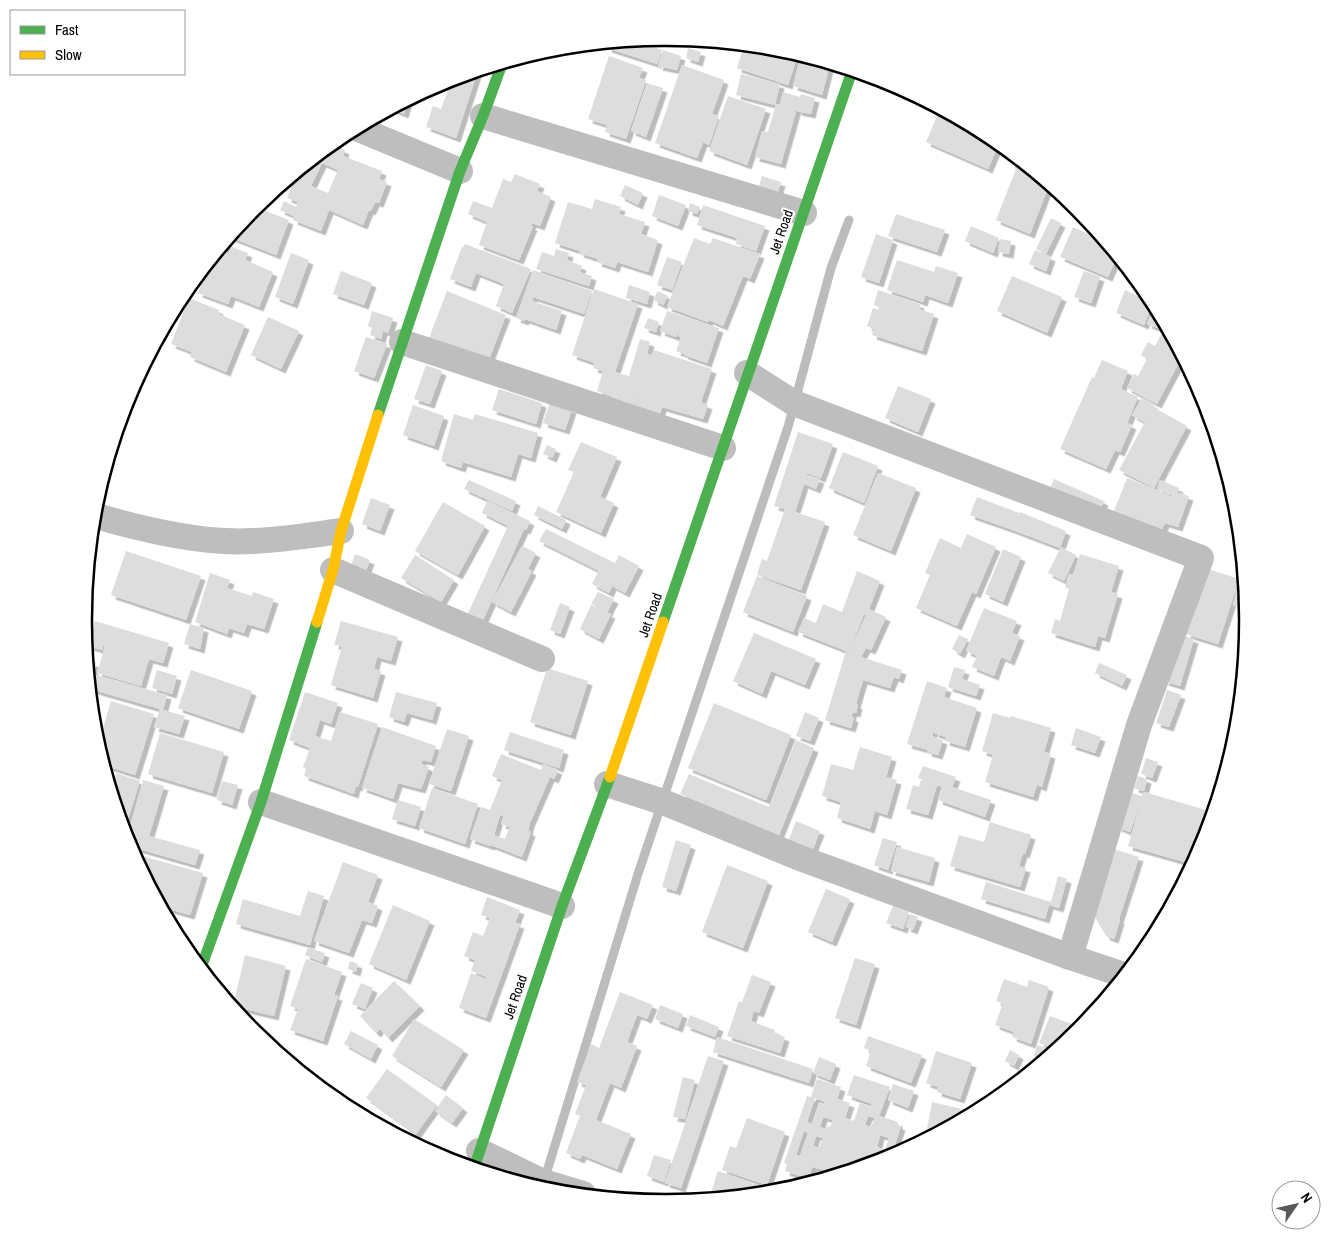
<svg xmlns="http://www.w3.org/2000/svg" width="1331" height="1240" viewBox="0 0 1331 1240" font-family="'Archivo Narrow',sans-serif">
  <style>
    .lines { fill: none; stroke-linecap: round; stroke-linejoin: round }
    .stream { stroke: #bcbcbc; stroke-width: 9 }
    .building { fill: #ddd; fill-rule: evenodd; filter: url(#shadow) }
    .street { stroke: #bebebe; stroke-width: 26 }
    .fast { stroke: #4caf50; stroke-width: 11 }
    .slow { stroke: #ffc107; stroke-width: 11 }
    .labels { text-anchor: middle; stroke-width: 4; stroke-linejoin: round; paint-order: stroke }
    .street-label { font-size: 14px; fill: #000; stroke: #fff }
    .rim { fill: none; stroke: #000; stroke-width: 2.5 }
  </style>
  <defs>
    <filter id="shadow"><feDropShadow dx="4.5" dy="4.5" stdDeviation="0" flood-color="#0004"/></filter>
  </defs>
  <rect width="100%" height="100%" fill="#fff"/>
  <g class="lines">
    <path class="stream" d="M544,1181L638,874L788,427L831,268L849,220"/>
  </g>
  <g class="building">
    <path d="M634,41L662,50L657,64L607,48L608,43Z"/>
    <path d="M744,45L768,49V48L779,49L798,54L788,85L737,68Z"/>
    <path d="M688,48L701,52L698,62L686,58Z"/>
    <path d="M663,50L681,56L677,70L658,66Z"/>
    <path d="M801,55L830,64L822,95L793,86Z"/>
    <path d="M609,56L643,68L639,78L646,80L626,139L605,132L607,125L588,119Z"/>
    <path d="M682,65L724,80L712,114L719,116L709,145L703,142L697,158L655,143Z"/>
    <path d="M475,72L477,73L456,138L426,127L433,106L441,109L451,82L446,81Z"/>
    <path d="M741,74L780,84L775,105L736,95Z"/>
    <path d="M647,83L663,88L646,137L631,131Z"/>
    <path d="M783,92L800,97L801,94L815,98L811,114L797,111L798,104L781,164L755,157L762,131L768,132L776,104L780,105Z"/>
    <path d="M728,96L766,109L747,165L709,151Z"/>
    <path d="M408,100L404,114L392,109L405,102Z"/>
    <path d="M940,109L989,136L999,143L988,169L926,142Z"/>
    <path d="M332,144L345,150L343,156L382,171L379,179L387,182L379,203L375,202L371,211L369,210L363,225L329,210L321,231L293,220L294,216L280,210L284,201L296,207L298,202L287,198L296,173ZM322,163L338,170L328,193L311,186Z"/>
    <path d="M1018,159L1049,185L1030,234L996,220L1016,169L1014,168Z"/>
    <path d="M515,174L540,184L537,191L551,197L540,226L532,223L531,226H533L519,260L479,245L487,222L468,214L473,201L492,208L503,179L511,182Z"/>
    <path d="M762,176L781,182L776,199L757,193Z"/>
    <path d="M625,185L643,193L638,205L620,196Z"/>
    <path d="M659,195L686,205L678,226L652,216Z"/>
    <path d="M595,199L621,207L619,214L645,222L641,234L658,240L648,272L617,262L615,268L597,262L598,259L579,253L580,251L555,243L568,202L592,209Z"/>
    <path d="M690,203L700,207L697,214L688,211Z"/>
    <path d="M703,205L765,226L756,251L736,244L737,238L697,225Z"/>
    <path d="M255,207L289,220L276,255L230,237Z"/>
    <path d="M896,214L945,230L937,252L888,236Z"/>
    <path d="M1051,218L1061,223L1046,254L1036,249Z"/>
    <path d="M971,226L999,238L993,253L965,241Z"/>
    <path d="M1073,227L1103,240L1124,265L1115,261L1108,277L1060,257Z"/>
    <path d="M876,234L893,240L879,283L861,277Z"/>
    <path d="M694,238L710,244L713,238L760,254L750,279L743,276L723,326L709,320L708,322L667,307Z"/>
    <path d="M1000,239L1011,241L1009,254L998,252Z"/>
    <path d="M228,240L224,251L229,254L232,247L248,253L245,260L273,272L259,307L231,296L228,304L198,293L211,260Z"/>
    <path d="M465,244L531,269L512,313L496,306L504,284L476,273L471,287L450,279L462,247H463Z"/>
    <path d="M556,249L569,253L567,260L582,266L580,272L592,276L589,286L536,269L542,252L554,256Z"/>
    <path d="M1035,250L1051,257L1046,271L1029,264Z"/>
    <path d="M291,253L309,260L293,304L275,297Z"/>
    <path d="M667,257L682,262L672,290L657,285Z"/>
    <path d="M897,260L934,272L936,266L958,273L948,303L925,295L923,302L887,290Z"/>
    <path d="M533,270L592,291L584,314L533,297L532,301L562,311L556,330L525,319L524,321L516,318Z"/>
    <path d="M341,271L372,283L364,305L333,294Z"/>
    <path d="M1084,271L1100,277L1091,303L1074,297Z"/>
    <path d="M1012,276L1062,297L1047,333L997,311Z"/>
    <path d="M629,285L650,292L647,304L626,298Z"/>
    <path d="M594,289L638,304L615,372L629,376L640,339L650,342L647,354L652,355L654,350L712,369L701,402L708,405L703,419L662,407L660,414L636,406L642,387L634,409L620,404L627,378L620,400L597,391L603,371L593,368L595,363L572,355Z"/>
    <path d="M878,290L920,304L919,309L934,314L922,351L872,335L874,329L867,326L873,308L879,310V307L874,305Z"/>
    <path d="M1125,290L1153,303L1144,325L1116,313Z"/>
    <path d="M447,291L506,315L488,362L429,338Z"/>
    <path d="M658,291L668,296L663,305L653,300Z"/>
    <path d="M189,298L219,310L218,314L245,325L226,372L190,357L192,352L171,344Z"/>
    <path d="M1155,305L1169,332L1147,324Z"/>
    <path d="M372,311L393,318L388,333L383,331L381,339L370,335L372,328L368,326Z"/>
    <path d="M667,311L719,328L707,363L684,355V354L676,351L681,337L678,336L682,324L676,337L660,331Z"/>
    <path d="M268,317L299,331L281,369L251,355Z"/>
    <path d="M648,318L659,322L656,332L644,328Z"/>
    <path d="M1163,331L1170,335L1182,357L1157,404L1127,388L1134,374L1138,376L1147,359L1141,355L1148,342L1155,346Z"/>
    <path d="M366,337L387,344L374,378L354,371Z"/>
    <path d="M1102,360L1128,371L1121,389L1138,397L1127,423L1132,425L1120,452L1115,450L1106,469L1060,449L1092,377L1094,378Z"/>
    <path d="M426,365L442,371L430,404L414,399Z"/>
    <path d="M898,386L931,399L918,432L885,418Z"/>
    <path d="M499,389L542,403L536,424L492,410Z"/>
    <path d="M1142,398L1154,405L1144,422L1132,415Z"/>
    <path d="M550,402L572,409L565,430L543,423Z"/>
    <path d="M413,405L444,416L434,446L403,435Z"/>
    <path d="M1153,407L1187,426L1154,488L1119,470Z"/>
    <path d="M454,414L473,420L475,414L538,433L531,458L518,454L511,477L463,462L461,468L441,461Z"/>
    <path d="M798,432L833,444L821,478L807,473V475L820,479L816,489L804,484L795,512L825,522L801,590L757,575L762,559L767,561L785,509L774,506Z"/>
    <path d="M581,442L617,457L600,497L614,503L601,533L556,512L574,472L568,470Z"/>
    <path d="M547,445L556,449L552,458L543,454Z"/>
    <path d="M843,452L878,466L864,503L829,488Z"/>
    <path d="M878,473L916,488L891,551L853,535Z"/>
    <path d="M1127,478L1169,495L1168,498L1171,499L1172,495L1157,489L1160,480L1179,488L1176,497L1179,493L1189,496L1178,527L1165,523L1161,531L1114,511Z"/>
    <path d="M1054,479L1104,501L1097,517L1047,495Z"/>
    <path d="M469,480L516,501L512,511L464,489Z"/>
    <path d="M977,497L1019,513L1013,530L970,515Z"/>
    <path d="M371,498L390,505L380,531L362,524Z"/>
    <path d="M487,501L530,521L526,530L524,529L479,629L464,622L508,526L482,513Z"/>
    <path d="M443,502L485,526L458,575L415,551Z"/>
    <path d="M538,506L566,520L562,529L534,515Z"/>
    <path d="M1020,512L1066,531L1060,548L1013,530Z"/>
    <path d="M546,529L615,563L619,555L639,566L625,593L612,586L609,593L592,584L599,571L539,541Z"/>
    <path d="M967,534L996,547L976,594L972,592L957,626L916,608L930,575L925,573L940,538L961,548Z"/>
    <path d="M522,546L536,553L528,569L532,571L511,612L492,602Z"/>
    <path d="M1061,547L1076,555L1064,581L1048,573Z"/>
    <path d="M1003,549L1021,557L1003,602L985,594Z"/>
    <path d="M126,551L201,576L186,620L111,595Z"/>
    <path d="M355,554L370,560L362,581L348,575Z"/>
    <path d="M1080,554L1119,566L1111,592L1118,594L1105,638L1098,636L1095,647L1051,633L1055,619L1060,621L1069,589L1065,587L1069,574L1073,575Z"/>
    <path d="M415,555L454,580L441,602L401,578Z"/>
    <path d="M1208,569L1239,579L1218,644L1186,634Z"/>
    <path d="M1242,570L1243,571L1247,609L1233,605Z"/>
    <path d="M857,571L880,581L869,609L886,617L871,650L866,648L861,657L902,670L899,679L894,677L890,688L863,680L856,704L858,705L856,713L853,712L851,716L854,718L851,728L825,720L846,651L798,632L804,618L816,623L823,604L842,612ZM864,614L866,615L850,652L859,656L849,653Z"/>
    <path d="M210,573L230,580L227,588L252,596L253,592L274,599L264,629L247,624L244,633L229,628L227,634L195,622Z"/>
    <path d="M757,576L807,596L793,632L743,612Z"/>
    <path d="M598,592L614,599L607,613L611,614L599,639L580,629L591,605L598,608L591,604Z"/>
    <path d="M560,603L570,607L560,634L550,630Z"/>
    <path d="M984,608L1017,621L1012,633L1020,636L1010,661L1001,657L994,676L972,667L977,656L966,651Z"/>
    <path d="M95,621L169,643L163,663L149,659L141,686L97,673L105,646L103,645L102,650L88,646Z"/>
    <path d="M341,621L398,637L391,661L377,657L374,669L381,671L373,698L331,685L342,646L334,645Z"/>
    <path d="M190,624L204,628L200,649L184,644Z"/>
    <path d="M754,633L816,659L805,685L771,671L762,694L733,681Z"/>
    <path d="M1179,634L1194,639L1180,686L1164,681Z"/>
    <path d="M959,635L968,639L960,654L952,649Z"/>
    <path d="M87,661L96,663L93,674L167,695L163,710L185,716L179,734L154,727L160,709L90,689Z"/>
    <path d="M1099,663L1127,675L1122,686L1095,673Z"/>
    <path d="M954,667L965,670L962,679L980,685L976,696L948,687Z"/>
    <path d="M547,668L588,681L571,735L530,722Z"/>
    <path d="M157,670L177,676L172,694L152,688Z"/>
    <path d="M191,670L252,691L239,729L178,708Z"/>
    <path d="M927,681L947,688L944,697L977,708L965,747L945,741L946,737L934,733L936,723L932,736L943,740L938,755L927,752L928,750L907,744Z"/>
    <path d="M1167,690L1181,695L1169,727L1156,723Z"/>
    <path d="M305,692L338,703L331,724L320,720L315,736L331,741L340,712L378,724L358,787L356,786L354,794L304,776L306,769L303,767L310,748L289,740Z"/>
    <path d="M396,692L437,703L432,720L407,713L404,722L389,717Z"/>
    <path d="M111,701L154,714L135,775L104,765L98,745Z"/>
    <path d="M714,703L791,735L766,800L688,768Z"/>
    <path d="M805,712L819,718L810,741L796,736Z"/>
    <path d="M993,713L1010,718L1011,716L1051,728L1044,752L1051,754L1042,787L1037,785L1033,797L985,782L993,755L982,751Z"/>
    <path d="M382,727L436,746L431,762L422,760L421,764L429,767L421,789L398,783L393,799L362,788Z"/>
    <path d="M1076,728L1101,737L1095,753L1071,745Z"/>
    <path d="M447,729L469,736L451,791L429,784Z"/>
    <path d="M510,732L564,750L559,768L504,750Z"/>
    <path d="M160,733L224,752L212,793L148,774Z"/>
    <path d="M796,740L814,748L779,835L680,794L689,774L769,807Z"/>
    <path d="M860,747L892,757L886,777L897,780L887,815L875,811L870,829L837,818L841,802L822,796L831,764L853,770Z"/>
    <path d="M501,754L541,770L543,764L558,770L554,779L550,777L530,823L528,831L531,832L522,857L491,845L490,846L470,839L481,807L490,810L502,780L492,776ZM500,815L504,816L501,824L510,827L505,839L494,835Z"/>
    <path d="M1146,758L1158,762L1152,778L1141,774Z"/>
    <path d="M923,766L956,777L952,787L991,800L985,817L938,800L942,787L937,785L928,815L906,809L913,785L919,787L921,780L928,782L918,778Z"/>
    <path d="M116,773L140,781L124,832L111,790Z"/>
    <path d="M1138,776L1147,779L1144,791L1134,788Z"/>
    <path d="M143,780L164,786L149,836L200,850L195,865L129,846L126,838L128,829L129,830Z"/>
    <path d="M222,781L238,785L232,805L217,800Z"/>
    <path d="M432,788L478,804L465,844L419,828Z"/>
    <path d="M1129,792L1142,796L1144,792L1213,812L1204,843L1192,864L1128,846L1142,799L1130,832L1117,827Z"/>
    <path d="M398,800L421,807L415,826L392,819Z"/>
    <path d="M796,821L820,831L811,854L787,844Z"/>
    <path d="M990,822L1031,835L1025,854L1023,853L1019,866L1026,868L1020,887L950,866L959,835L984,842Z"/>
    <path d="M883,838L897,842L888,870L874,865Z"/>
    <path d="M676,840L691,845L676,891L662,887Z"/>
    <path d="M897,847L935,858L929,882L891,871Z"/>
    <path d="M1114,849L1139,857L1119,919L1120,920L1114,939L1106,936L1093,914Z"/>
    <path d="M139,855L203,873L190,915L162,907L138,862Z"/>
    <path d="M343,862L378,875L368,902L378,906L372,923L362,920L349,953L314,941Z"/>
    <path d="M727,865L768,881L743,948L702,932Z"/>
    <path d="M1058,876L1067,879L1059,908L1049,905L1045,919L981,899L986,882L1051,902Z"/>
    <path d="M826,889L850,899L832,942L808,932Z"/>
    <path d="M308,891L324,896L310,945L236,924L243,899L300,916Z"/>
    <path d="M487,897L520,910L515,923L520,924L486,1018L459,1008L471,973L486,979L487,977L471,971L475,960L464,956L473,932L483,936L490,918L481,915Z"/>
    <path d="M393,905L430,921L406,980L369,964Z"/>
    <path d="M893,906L909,912L903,929L886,923Z"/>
    <path d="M910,914L918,917L913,930L906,927Z"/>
    <path d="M308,947L325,953L322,962L305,955Z"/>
    <path d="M245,955L286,966L274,1016L233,1006Z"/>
    <path d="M855,958L875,964L856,1025L835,1018Z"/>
    <path d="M306,959L342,972L334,995L338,996L323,1041L290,1030L298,1009L290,1006Z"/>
    <path d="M350,961L358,964L356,972L348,969Z"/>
    <path d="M752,975L771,982L759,1013L754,1011L751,1021L775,1030L774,1033L785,1037L780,1053L727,1036L739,1001L742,1002Z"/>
    <path d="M1004,979L1027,987L1029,980L1049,987L1031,1044L1012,1037L1014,1032L995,1025L1003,1003L996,1001Z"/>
    <path d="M394,981L420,1006L388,1038L380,1029L376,1033L360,1016Z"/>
    <path d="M361,983L373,988L365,1009L352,1004Z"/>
    <path d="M620,992L653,1005L647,1019L637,1015L627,1042L637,1046L621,1088L610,1083L596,1120L631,1134L617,1169L582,1155L580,1159L566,1153L580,1116L575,1114L586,1085L577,1082L591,1044L599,1048Z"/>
    <path d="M660,1005L683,1014L678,1028L655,1019Z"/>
    <path d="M690,1015L719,1027L715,1037L686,1026Z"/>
    <path d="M1050,1016L1075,1025L1071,1037L1056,1049L1039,1043Z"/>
    <path d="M414,1019L464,1050L441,1087L392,1056Z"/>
    <path d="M351,1031L378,1045L371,1059L344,1044Z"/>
    <path d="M868,1036L922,1055L911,1083L866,1066L871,1051L864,1048Z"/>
    <path d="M717,1037L813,1069L809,1083L713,1052Z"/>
    <path d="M1037,1045L1054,1051L1044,1059L1034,1056Z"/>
    <path d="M1010,1050L1019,1055L1014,1066L1005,1061Z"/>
    <path d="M936,1051L972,1063L960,1099L937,1092L938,1087L926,1083Z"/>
    <path d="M708,1056L724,1061L681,1188L665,1183Z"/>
    <path d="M819,1057L836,1064L830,1080L813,1073Z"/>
    <path d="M387,1069L437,1105L416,1134L366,1098Z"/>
    <path d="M854,1075L890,1087L879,1116L898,1122V1125L901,1126L891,1157L881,1160L882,1157L874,1155L871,1163L826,1177L828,1171L812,1167L809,1179L785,1171L787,1164L784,1163L807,1096L811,1097L817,1079L841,1087L837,1099L850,1103L845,1118L854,1121L860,1103L871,1107L872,1104L847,1095ZM815,1098L825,1102L824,1105L819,1103L812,1124L807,1122ZM868,1116L875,1118L871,1127L865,1125ZM823,1117L833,1120L830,1127L827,1126L826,1129L820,1127ZM804,1131L808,1133L800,1156L796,1155ZM880,1135L889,1138L885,1150L877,1147ZM816,1136L823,1138L819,1148L813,1146Z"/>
    <path d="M683,1077L695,1080L685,1119L673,1117Z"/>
    <path d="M893,1084L914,1091L908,1108L888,1100Z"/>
    <path d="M446,1095L463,1108L452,1123L435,1111Z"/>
    <path d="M932,1102L975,1112L938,1131L927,1129Z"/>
    <path d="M747,1118L785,1132L767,1185L722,1170L730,1146L736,1148Z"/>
    <path d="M654,1155L671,1160L664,1182L647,1176Z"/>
    <path d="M718,1171L770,1189L769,1192L725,1197L711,1192Z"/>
  </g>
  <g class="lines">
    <g class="street">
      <path d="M483,116L804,213"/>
      <path d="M356,128L460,171"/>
      <path d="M402,342L723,448"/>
      <path d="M747,373L794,403L1201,558L1139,725L1070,957"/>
      <path d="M93,515C140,529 204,544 253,541C282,540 312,535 341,531"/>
      <path d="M333,570L542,659"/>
      <path d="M607,784L663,802L800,858L1070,957L1124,975"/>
      <path d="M261,802L562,906"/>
      <path d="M479,1151L543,1182L583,1194"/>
    </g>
    <g class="fast">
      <path d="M378,415L460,171L483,116L502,64"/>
      <path d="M663,622L852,71"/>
      <path d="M201,968L261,802L317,622"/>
      <path d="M474,1168L562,906L610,777"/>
    </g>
    <g class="slow">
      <path d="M317,622L333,570L341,531L378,415"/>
      <path d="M610,777L663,622"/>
    </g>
  </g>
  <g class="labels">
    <g class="street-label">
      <text transform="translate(781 232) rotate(-71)" y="5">Jet Road</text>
      <text transform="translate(650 615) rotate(-71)" y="5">Jet Road</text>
      <text transform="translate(515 997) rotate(-71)" y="5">Jet Road</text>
    </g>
  </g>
  <path d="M0 0H1331V1240H0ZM665 46H666A573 573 0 0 1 1239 619V621A573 573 0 0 1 666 1194H665A573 573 0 0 1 92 621V619A573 573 0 0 1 665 46Z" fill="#fff" fill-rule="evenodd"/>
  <path class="rim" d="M665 46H666A573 573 0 0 1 1239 619V621A573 573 0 0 1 666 1194H665A573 573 0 0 1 92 621V619A573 573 0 0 1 665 46Z"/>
  <rect x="10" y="10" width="175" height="65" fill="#ffffff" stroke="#999999"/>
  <rect x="20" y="26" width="25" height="8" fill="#4caf50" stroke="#999999"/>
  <text x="55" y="35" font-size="15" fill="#000000">Fast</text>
  <rect x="20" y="51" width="25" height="8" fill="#ffc107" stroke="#999999"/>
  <text x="55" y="60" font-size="15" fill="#000000">Slow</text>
  <g transform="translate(1296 1205) rotate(56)"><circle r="24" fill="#ffffff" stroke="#999999"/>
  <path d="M0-4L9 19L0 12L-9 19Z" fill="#595959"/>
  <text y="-8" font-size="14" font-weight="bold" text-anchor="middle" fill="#000000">N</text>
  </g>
</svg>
